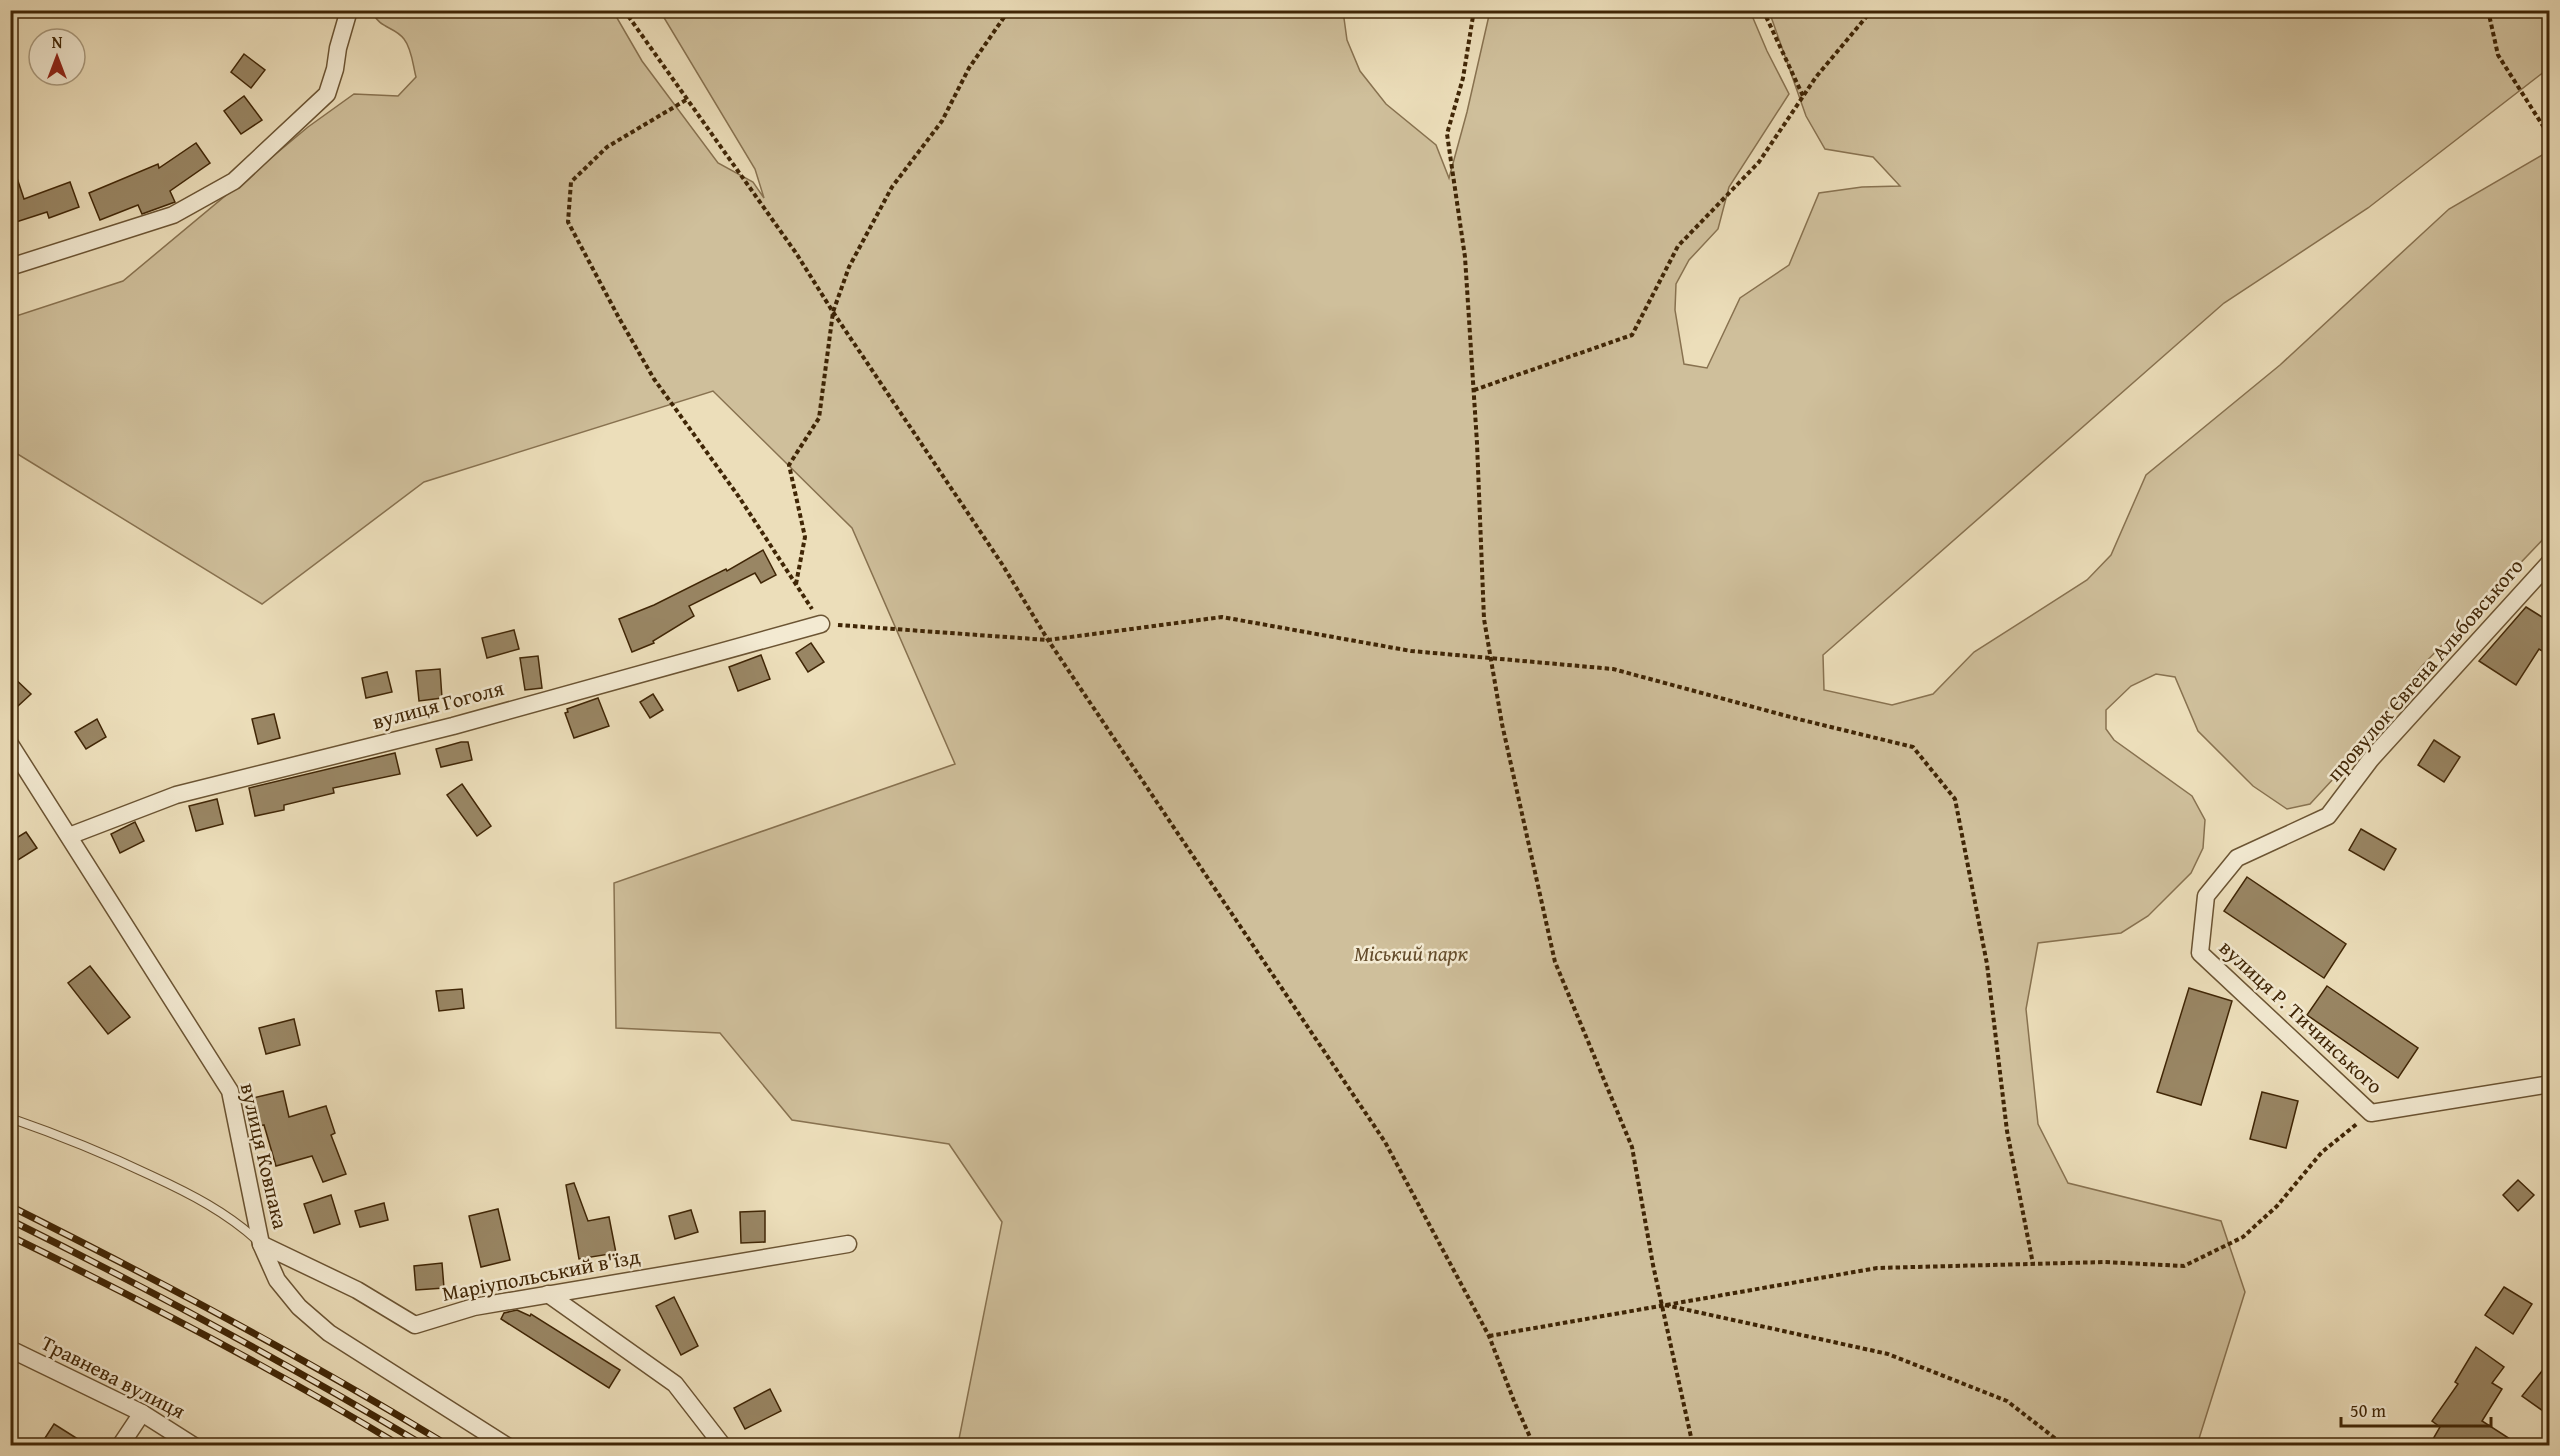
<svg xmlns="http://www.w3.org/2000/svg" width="2560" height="1456" viewBox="0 0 2560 1456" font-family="'Gentium Book Plus',serif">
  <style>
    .green { fill: #cfbf9b; stroke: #887250; stroke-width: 1.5 }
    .building { fill: #998664; stroke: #402606; stroke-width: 1.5 }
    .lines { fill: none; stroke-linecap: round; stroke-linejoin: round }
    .service-casing { stroke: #6b5433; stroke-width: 10 }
    .minor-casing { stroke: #6b5433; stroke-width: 19 }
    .path { stroke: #402606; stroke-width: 4; stroke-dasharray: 4.5 3; stroke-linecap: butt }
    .service { stroke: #f3ead2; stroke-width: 8 }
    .minor { stroke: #f3ead2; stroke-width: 16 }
    .rail-casing { stroke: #402606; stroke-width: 7 }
    .rail { stroke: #f3ead2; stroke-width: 4.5; stroke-dasharray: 14; stroke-linecap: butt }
    .labels { text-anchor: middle; stroke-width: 5; stroke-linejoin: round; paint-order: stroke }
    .street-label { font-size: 21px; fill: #402606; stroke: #f3ead2 }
    .park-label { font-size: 21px; font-style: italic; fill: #644c2b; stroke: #f3ead2 }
  </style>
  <rect width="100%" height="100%" fill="#ecdeba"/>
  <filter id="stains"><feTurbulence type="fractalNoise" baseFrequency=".00333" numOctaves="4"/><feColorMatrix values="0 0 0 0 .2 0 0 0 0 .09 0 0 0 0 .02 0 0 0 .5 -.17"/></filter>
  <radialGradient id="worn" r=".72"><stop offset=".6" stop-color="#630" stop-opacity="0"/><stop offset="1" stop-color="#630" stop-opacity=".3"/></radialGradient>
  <path class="green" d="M372,11H613L642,61L718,163L753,182L764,198L755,169L660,11H1343L1347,40L1360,71L1386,104L1436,145L1449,178L1467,112L1490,11H1750L1767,51L1789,94L1729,187L1718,229L1689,260L1676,284L1675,310L1684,364L1707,368L1740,298L1789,265L1819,193L1862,187L1900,186L1873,157L1825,149L1806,116L1769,11H2549V68L2368,208L2224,303L1823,655L1824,690L1892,705L1933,694L1974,652L2087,580L2111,555L2146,475L2280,365L2449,209L2549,151V533L2422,666L2334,778L2310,804L2287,809L2253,786L2198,731L2175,677L2156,674L2131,686L2106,710V729L2114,740L2192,796L2205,820L2203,848L2191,873L2148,916L2121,933L2038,943L2026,1009L2038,1124L2068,1183L2221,1221L2245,1292L2197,1445L1532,1446L1525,1444L1521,1446L960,1445L958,1444L1002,1222L949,1144L792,1120L720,1033L616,1028L614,883L955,764L852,528L713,391L424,482L262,604L11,450L10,318L123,281L308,127L354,94L398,96L416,77C413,66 412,49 404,39C394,26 379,29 372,11Z"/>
  <g class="building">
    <path d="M244,54L265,70L251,88L231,72Z"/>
    <path d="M244,96L262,120L241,134L224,111Z"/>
    <path d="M196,143L210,163L170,191L175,202L142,214L138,205L100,220L89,193L158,164L159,168Z"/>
    <path d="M10,169H14L24,199L70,182L79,207L49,218L47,212L10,224Z"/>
    <path d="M763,550L776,575L761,583L755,573L689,606L694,616L653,641L654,643L632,652L619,619L654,605L726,569L727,571Z"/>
    <path d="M2526,607L2550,622V656L2539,649L2516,685L2479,661Z"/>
    <path d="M514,630L519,649L487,658L482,638Z"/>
    <path d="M811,643L824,662L808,672L796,653Z"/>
    <path d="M761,655L770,679L738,691L729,667Z"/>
    <path d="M538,656L542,688L525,690L520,658Z"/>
    <path d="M440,669L442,698L419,701L416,671Z"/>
    <path d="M387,672L392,692L366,698L362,678Z"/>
    <path d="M10,674L31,694L18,706L10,698Z"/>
    <path d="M653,694L663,710L650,718L640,702Z"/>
    <path d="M598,698L609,726L574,738L565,713L568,712L567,709Z"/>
    <path d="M274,714L280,738L258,744L252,719Z"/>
    <path d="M97,719L106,737L86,749L75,732Z"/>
    <path d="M2434,740L2460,757L2444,782L2418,765Z"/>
    <path d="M461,742H468L472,760L441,767L436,749Z"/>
    <path d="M395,753L400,774L333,788L334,793L284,805V810L255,816L249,788Z"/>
    <path d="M462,784L491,826L477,836L447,795Z"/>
    <path d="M217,799L223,824L196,831L189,806Z"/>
    <path d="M135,822L144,841L120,853L111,834Z"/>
    <path d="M2361,829L2396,849L2384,870L2349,850Z"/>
    <path d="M26,832L37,848L10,865V842Z"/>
    <path d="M2247,877L2346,944L2324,978L2224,911Z"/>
    <path d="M90,966L130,1017L108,1034L68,983Z"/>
    <path d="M2327,986L2418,1048L2398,1078L2307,1015Z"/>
    <path d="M2189,988L2232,1001L2201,1105L2157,1092Z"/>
    <path d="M462,989L464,1008L439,1011L436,991Z"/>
    <path d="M294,1019L300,1045L266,1054L259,1028Z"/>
    <path d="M283,1091L289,1117L326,1106L335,1133L331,1135L346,1174L323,1182L312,1156L276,1166L264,1125L255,1127L249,1099Z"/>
    <path d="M2262,1092L2298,1101L2286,1148L2250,1139Z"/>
    <path d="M2518,1180L2534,1195L2518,1211L2503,1195Z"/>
    <path d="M574,1183L588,1221L609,1217L616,1253L579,1259L566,1185Z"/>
    <path d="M331,1195L340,1224L314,1233L304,1204Z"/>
    <path d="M384,1203L388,1220L360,1227L355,1211Z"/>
    <path d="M498,1209L510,1260L481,1267L469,1216Z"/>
    <path d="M691,1210L698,1232L675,1239L669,1216Z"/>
    <path d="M765,1211V1242L741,1243L740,1212Z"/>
    <path d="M442,1263L444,1288L416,1290L414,1266Z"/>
    <path d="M2504,1287L2532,1304L2513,1334L2485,1315Z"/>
    <path d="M674,1297L698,1346L681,1355L656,1306Z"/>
    <path d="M517,1310L530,1316L531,1314L620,1370L609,1388L501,1319L504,1313Z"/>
    <path d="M2476,1347L2504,1367L2492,1383L2502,1389L2482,1421L2521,1446H2429L2440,1427L2432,1421L2458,1384L2455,1382Z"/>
    <path d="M2550,1361V1416L2522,1396Z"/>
    <path d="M770,1389L781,1411L745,1429L734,1408Z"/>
    <path d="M54,1424L89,1446H57L45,1438Z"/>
  </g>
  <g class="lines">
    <g class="service-casing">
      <path id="service" d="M10,1118C59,1135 106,1154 152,1176C191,1194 226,1212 258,1241"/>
    </g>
    <g class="minor-casing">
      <g id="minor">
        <path d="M10,267L173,215L234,181L327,94L335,69L338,48L349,10"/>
        <path d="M2550,562L2371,759L2328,816L2237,858L2206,896L2200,953L2371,1113L2550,1084"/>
        <path d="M10,744L230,1091L261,1244L277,1280L299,1307L329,1333L507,1446"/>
        <path d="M69,836L176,795L453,726L821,624"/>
        <path d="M261,1244L357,1290L415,1325L474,1307L848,1244"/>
        <path d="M548,1294L675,1384L723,1446"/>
        <path d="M10,1349L142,1413L194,1446"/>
        <path d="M120,1446L142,1413"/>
      </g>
    </g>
    <g class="path">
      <path d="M624,10L796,253L833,312L1002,564L1048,640L1385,1142L1489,1336L1514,1401L1534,1446"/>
      <path d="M1474,10L1463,78L1447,134L1465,257L1477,443L1484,619L1502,724L1555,962L1632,1147L1653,1265L1693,1446"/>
      <path d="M1763,10L1803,96"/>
      <path d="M2488,10L2498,55L2550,137"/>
      <path d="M686,100L607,147L571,182L568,222L619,318L654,379L739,497L812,609"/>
      <path d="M1474,390L1632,335L1678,246L1759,162L1816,77L1872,10"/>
      <path d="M796,584L805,537L789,465L819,418L833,312L849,267L892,187L942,121L969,68L1009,10"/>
      <path d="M838,625L1048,640L1222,617L1411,651L1613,669L1798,719L1913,747L1955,799L1987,964L2007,1131L2033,1264"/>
      <path d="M1665,1305L1888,1354L2007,1401L2065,1446"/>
      <path d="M1489,1336L1877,1268L2105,1262L2184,1266L2243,1237L2277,1206L2322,1152L2358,1123"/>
    </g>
    <use href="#service" class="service"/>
    <use href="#minor" class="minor"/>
    <g class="rail-casing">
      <g id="rail">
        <path d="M10,1206C160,1281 307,1359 449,1446"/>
        <path d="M10,1220C151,1290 290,1365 425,1446"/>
        <path d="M10,1236C143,1301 274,1369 401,1446"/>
      </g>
    </g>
    <use href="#rail" class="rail"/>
  </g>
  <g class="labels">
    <g class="street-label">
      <text transform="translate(2425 670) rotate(-49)" y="7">провулок Євгена Альбовського</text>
      <text transform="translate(438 705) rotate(-15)" y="7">вулиця Гоголя</text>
      <text transform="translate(2301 1017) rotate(43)" y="7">вулиця Р. Тичинського</text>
      <text transform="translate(264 1156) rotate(77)" y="7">вулиця Ковпака</text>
      <text transform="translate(541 1275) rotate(-11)" y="7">Маріупольський в'їзд</text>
      <text transform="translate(113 1377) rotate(27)" y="7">Травнева вулиця</text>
    </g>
    <g class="park-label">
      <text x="1411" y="961">Міський парк</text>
    </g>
  </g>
  <rect width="2560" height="1456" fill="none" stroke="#ecdeba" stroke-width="36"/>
  <rect x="12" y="12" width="2536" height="1432" fill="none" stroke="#402606" stroke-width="3"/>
  <rect x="18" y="18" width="2524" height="1420" fill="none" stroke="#402606" stroke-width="1.5"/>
  <g transform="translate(57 57)"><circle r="28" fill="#f3ead2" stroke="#ab9c80" stroke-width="1.5"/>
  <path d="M0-4.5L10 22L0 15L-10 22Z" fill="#8f2418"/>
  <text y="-9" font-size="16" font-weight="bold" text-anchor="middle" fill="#402606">N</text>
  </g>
  <path d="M2341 1417v9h150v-9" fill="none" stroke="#402606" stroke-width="3"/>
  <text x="2350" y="1417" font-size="18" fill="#402606" stroke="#f3ead2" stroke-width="4.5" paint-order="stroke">50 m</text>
  <rect width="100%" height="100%" filter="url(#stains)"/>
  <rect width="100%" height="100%" fill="url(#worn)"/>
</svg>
